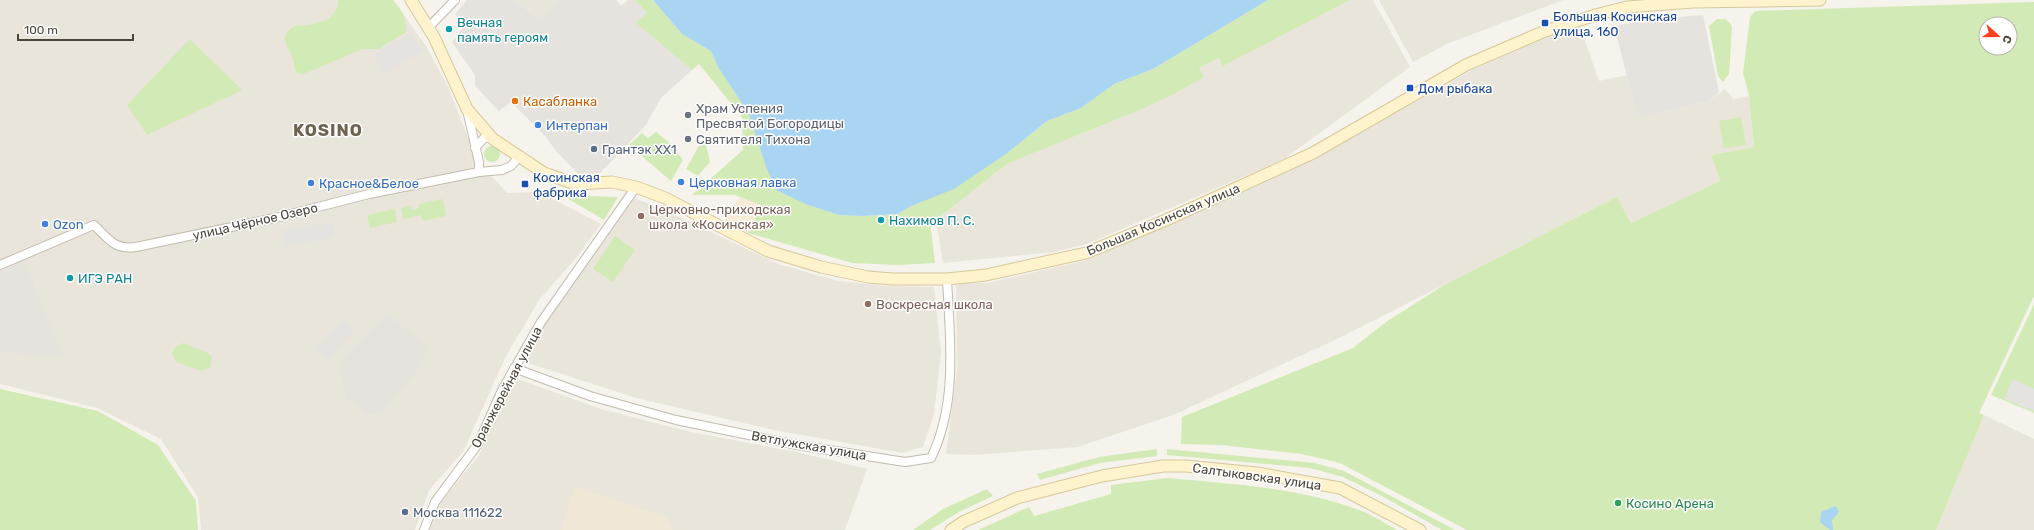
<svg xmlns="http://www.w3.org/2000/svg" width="2034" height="530" viewBox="0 0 2034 530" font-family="Rubik,sans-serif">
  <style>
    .residential { fill: #eae5da }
    .commercial { fill: #f7ead8 }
    .industrial { fill: #e6e2dd }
    .education { fill: #efe8d6 }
    .green { fill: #d2eab5; fill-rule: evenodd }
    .parking { fill: #e5e3e0 }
    .water { fill: #a9d4f2 }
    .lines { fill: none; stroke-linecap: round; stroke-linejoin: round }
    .street-casing { stroke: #c2bbae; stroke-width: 10 }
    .secondary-casing { stroke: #d6c79b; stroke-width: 13 }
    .street { stroke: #fff; stroke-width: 8 }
    .secondary { stroke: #fff3cd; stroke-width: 11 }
    .transit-dot { fill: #1a4fb4; stroke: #fff; stroke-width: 1.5 }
    .culture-dot { fill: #0f9aa8; stroke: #fff; stroke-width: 1.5 }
    .food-dot { fill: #e8710a; stroke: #fff; stroke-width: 1.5 }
    .worship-dot { fill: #6b7280; stroke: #fff; stroke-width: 1.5 }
    .shop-dot { fill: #3f7fe0; stroke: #fff; stroke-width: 1.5 }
    .service-dot { fill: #5c6f8a; stroke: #fff; stroke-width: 1.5 }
    .education-dot { fill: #8d6e63; stroke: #fff; stroke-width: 1.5 }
    .leisure-dot { fill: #2e9e5b; stroke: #fff; stroke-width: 1.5 }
    .labels { text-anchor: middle; stroke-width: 3; stroke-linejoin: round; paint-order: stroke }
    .transit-label { font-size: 13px; fill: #164399; stroke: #fff; text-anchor: start }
    .culture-label { font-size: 13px; fill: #0d838f; stroke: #fff; text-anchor: start }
    .food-label { font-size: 13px; fill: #c56008; stroke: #fff; text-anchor: start }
    .worship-label { font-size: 13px; fill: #5b616d; stroke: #fff; text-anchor: start }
    .shop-label { font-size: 13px; fill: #366cbe; stroke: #fff; text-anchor: start }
    .service-label { font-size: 13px; fill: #4e5e75; stroke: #fff; text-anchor: start }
    .education-label { font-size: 13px; fill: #785e54; stroke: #fff; text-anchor: start }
    .street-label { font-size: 13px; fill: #4b4439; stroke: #fff }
    .leisure-label { font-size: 13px; fill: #27864d; stroke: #fff; text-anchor: start }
    .district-label { font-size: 17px; font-weight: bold; letter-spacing: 1px; fill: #6e6250; stroke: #fff }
  </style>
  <rect width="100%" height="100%" fill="#f6f3ec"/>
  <g class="residential">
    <path d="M0,0H393L426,46L449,89L477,161L507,193L540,192L601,224L576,258L539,300L505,358L463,452L429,490L415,530H201L198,497L161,439L97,408L0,384Z"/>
    <path d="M514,0H558L540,20Z"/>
    <path d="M1350,0H1373L1410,67L1284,159L1087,244L1053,252L943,263L936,220L1007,164L1140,110L1174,94L1203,77L1199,68L1219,58L1223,65Z"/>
    <path d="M1379,0H1563L1449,43L1413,62Z"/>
    <path d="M1580,26L1599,81L1627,75L1637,115H1649L1708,101L1725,89L1733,99L1749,96L1754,147L1711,155L1720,181L1631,223L1617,197L1339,338L1173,415L1078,447L975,455L946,454L957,370L956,283H988L1087,260L1315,159L1474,69L1550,35Z"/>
    <path d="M635,198L682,218L778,264L838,281L886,286L934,287L941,353L934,414L923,447L903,453L774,430L636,398L525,362L542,328Z"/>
    <path d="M515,378L601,409L691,432L797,452L867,469L845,530H430L440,503L479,455Z"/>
    <path d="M1984,415L2034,439V530H1936Z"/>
  </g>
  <path class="commercial" d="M739,197L762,205L748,233L724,221Z"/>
  <g class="industrial">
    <path d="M467,0H514L540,20L558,0H616L621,6L628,0H635L647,13L637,23L692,70L661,98L646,125L600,173L581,177L556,151L545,136L511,102L499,111L475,86V75L452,42L464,26L455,14Z"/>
    <path d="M1703,15L1719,92L1708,101L1649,115H1637L1614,26L1654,19Z"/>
    <path d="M24,261L63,357L0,352V272Z"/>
    <path d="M387,314L429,348L414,374L380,414H369L346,399L340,369L343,358Z"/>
  </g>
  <path class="education" d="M575,487L666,517L673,530H561Z"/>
  <g class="green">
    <path d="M338,0H393C402,11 407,17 406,32L379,49H363L303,74L297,73C293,68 295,63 292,57C287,44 278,37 294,26C312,25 338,23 338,0Z"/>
    <path d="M635,0H653L682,34L711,51L718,67L749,114L765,164L808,205L839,215L862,216L898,214L911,206L1006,154L1047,121L1081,108L1114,84L1153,69L1268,0H1350L1223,66L1219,58L1199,68L1204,77L1174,94L1140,110L1007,164L936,220L930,221L935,263L899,265L852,263L748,233L761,205L735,195H692L743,150L742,117L699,64L692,70L636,23L647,13Z"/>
    <path d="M2034,2V296L1979,413L1984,415L1936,530H1467L1340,463L1302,454L1221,445L1181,444L1182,417L1353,348L1386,322L1444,285L1617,197L1631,223L1720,181L1711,155L1754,147L1749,96L1743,73L1750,17L1755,11ZM1986,24H2010V48H1986Z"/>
    <path d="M1717,19H1725L1731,24L1732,28L1729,74L1723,82L1718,76L1709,26Z"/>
    <path d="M190,39L242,90L147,135L127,105Z"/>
    <path d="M1741,117L1746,145L1724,148L1719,121Z"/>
    <path d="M656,132L670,143L683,160L671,181L629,145L642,133L648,138Z"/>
    <path d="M704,137L710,162L698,176L686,169Z"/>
    <circle cx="492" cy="154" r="8"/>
    <path d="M562,195L618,197L604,220Z"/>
    <path d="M443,199L446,216L422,221L421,215L403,219L401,208L411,206L412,210L419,208V204Z"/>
    <path d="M395,209L397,222L370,228L367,215Z"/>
    <path d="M615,236L635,250L613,282L593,269Z"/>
    <path d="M2034,304V413L1991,395Z"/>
    <path d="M183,343L208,353L212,357L210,368L202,371L176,362L172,354L175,347Z"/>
    <path d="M0,389L98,411L158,445L196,501L198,530H0Z"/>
    <path d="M1157,449V456L1100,463L1040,480L1037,474L1099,457Z"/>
    <path d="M1167,449L1315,463L1344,471L1455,530H1442L1380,495L1343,477L1310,468L1167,455Z"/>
    <path d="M1167,478C1232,484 1298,487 1359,510C1372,515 1385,523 1397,530H978L1029,507L1034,516L1111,494V485Z"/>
    <path d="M987,489L993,496L959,512L930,530H913L943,509Z"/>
  </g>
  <g class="parking">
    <path d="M411,32L422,51L384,74L373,55Z"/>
    <path d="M332,222L335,237L285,246L282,231Z"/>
    <path d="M343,321L354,332L328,359L316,347Z"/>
    <path d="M2013,379L2034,389V411L2004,399Z"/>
  </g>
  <g class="water">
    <path d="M653,0H1268L1153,69L1114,84L1081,108L1047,121L1006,154L954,189L911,206L898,214L862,216L839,215L808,205L776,190L765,164L749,114L718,67L711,51L682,34Z"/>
    <path d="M1836,506L1839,512L1832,520L1833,530H1830L1820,522L1821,512Z"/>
  </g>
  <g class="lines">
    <g class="street-casing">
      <g id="street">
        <path d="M429,27L455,0"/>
        <path d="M467,110L479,162V172"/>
        <path d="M475,148L485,137L493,139"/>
        <path d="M0,265L94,225C109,239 114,250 136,247L275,218L369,194L479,172L502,170L511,166L519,157"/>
        <path d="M514,368L590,396L676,420L797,445L905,462L931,458C958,403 950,338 947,279"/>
        <path d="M424,530L435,502L478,444L502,390L541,322L636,187"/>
      </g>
    </g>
    <g class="secondary-casing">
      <g id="secondary">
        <path d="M411,0L434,37L467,109L493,139L544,173L576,184L612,182L636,187L665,198L768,251L821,267L868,277L892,279H947L986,275L1086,253L1166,220L1313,153L1466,65L1545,31L1599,14L1627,7L1693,2L1820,0"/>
        <path d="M951,530L963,522L1017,498L1102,476L1163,466H1186L1257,473L1340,488L1420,530"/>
      </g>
    </g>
    <use href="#street" class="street"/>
    <use href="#secondary" class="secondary"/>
  </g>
  <g class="transit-dot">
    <rect x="1541" y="19" width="8" height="8" rx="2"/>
    <rect x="1406" y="84" width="8" height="8" rx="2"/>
    <rect x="521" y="180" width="8" height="8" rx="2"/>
  </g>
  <g class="culture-dot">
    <circle cx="449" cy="29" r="4"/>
    <circle cx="881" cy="220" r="4"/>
    <circle cx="70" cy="278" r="4"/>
  </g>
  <circle class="food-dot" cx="515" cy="101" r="4"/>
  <g class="worship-dot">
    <circle cx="688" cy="115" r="4"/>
    <circle cx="688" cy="139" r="4"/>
  </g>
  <g class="shop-dot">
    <circle cx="538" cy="125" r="4"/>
    <circle cx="681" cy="182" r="4"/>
    <circle cx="311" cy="183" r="4"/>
    <circle cx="45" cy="224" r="4"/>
  </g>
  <g class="service-dot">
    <circle cx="594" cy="149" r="4"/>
    <circle cx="405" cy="512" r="4"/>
  </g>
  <g class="education-dot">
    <circle cx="641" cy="216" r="4"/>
    <circle cx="868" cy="304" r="4"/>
  </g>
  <circle class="leisure-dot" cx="1618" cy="503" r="4"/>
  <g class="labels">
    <g class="transit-label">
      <text x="1553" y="21">Большая Косинская<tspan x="1553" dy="15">улица, 160</tspan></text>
      <text x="1418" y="93">Дом рыбака</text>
      <text x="533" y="182">Косинская<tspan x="533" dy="15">фабрика</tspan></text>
    </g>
    <g class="culture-label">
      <text x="457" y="27">Вечная<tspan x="457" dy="15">память героям</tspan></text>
      <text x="889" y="225">Нахимов П. С.</text>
      <text x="78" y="283">ИГЭ РАН</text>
    </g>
    <g class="food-label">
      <text x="523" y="106">Касабланка</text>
    </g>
    <g class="worship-label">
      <text x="696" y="113">Храм Успения<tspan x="696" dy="15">Пресвятой Богородицы</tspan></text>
      <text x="696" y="144">Святителя Тихона</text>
    </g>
    <g class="shop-label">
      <text x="546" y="130">Интерпан</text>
      <text x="689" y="187">Церковная лавка</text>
      <text x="319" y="188">Красное&amp;Белое</text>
      <text x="53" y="229">Ozon</text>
    </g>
    <g class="service-label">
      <text x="602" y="154">Грантэк ХХ1</text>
      <text x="413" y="517">Москва 111622</text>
    </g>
    <g class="education-label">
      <text x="649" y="214">Церковно-приходская<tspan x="649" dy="15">школа «Косинская»</tspan></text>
      <text x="876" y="309">Воскресная школа</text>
    </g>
    <g class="street-label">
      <text transform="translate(1163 219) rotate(-23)" y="5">Большая Косинская улица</text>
      <text transform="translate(255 221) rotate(-13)" y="5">улица Чёрное Озеро</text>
      <text transform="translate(506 387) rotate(-62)" y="5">Оранжерейная улица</text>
      <text transform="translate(809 445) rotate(10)" y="5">Ветлужская улица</text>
      <text transform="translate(1257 476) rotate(8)" y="5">Салтыковская улица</text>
    </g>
    <g class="leisure-label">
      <text x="1626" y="508">Косино Арена</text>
    </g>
    <g class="district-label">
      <text x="328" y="136">KOSINO</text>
    </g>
  </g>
  <g transform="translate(1998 36) rotate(111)"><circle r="19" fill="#ffffff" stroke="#b7b4b0"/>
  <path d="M0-3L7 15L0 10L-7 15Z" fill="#fc3f1d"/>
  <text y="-6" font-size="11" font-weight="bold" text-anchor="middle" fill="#4b4439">С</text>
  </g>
  <path d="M18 34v6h115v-6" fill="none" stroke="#4b4439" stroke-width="2"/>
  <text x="24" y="34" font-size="12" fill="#4b4439" stroke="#ffffff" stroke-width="3" paint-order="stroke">100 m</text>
</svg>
